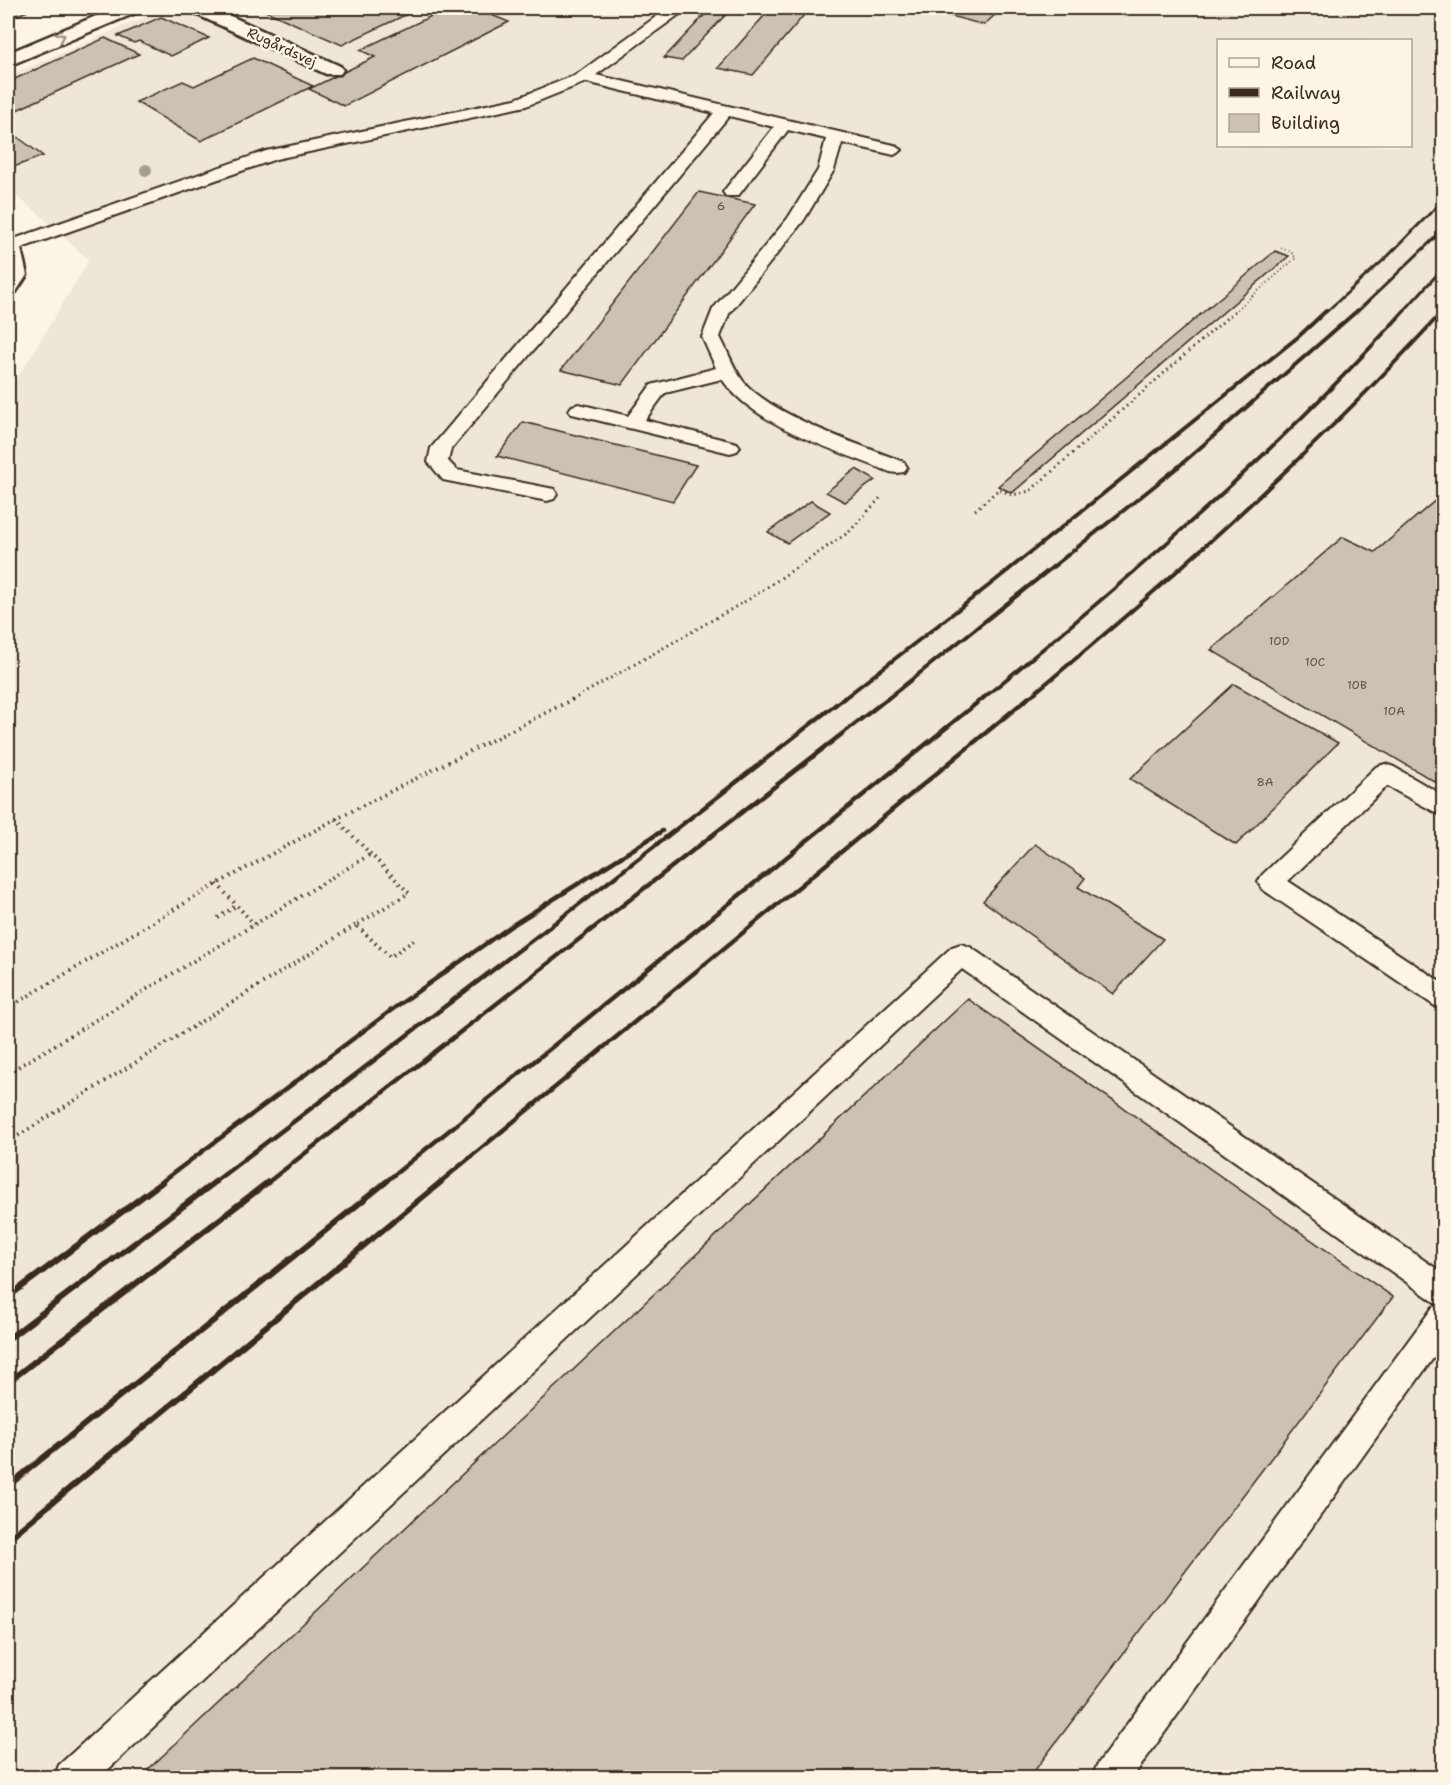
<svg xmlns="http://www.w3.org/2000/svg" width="1451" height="1785" viewBox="0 0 1451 1785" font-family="'Shantell Sans',sans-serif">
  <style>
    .built { fill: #eee6d6; fill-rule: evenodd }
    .building { fill: #ccc2b3; stroke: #3b2a1e; stroke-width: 1.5 }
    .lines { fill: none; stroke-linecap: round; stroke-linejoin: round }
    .lane-casing { stroke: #3b2a1e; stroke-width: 4 }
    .street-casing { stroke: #3b2a1e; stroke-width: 5 }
    .secondary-casing { stroke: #3b2a1e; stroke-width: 5 }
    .path-far2 { stroke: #3b2a1e; stroke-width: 2; stroke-dasharray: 1 3; stroke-linecap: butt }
    .path-far1 { stroke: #3b2a1e; stroke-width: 3; stroke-dasharray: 1.5 4; stroke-linecap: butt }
    .path { stroke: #3b2a1e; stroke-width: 4; stroke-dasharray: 1.5 4.5; stroke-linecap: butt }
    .lane { fill: #fcf5e5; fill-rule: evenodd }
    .street { fill: #fcf5e5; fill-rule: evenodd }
    .secondary { fill: #fcf5e5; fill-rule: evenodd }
    .rail-far3 { stroke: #3b2a1e; stroke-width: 3 }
    .rail-far2 { stroke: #3b2a1e; stroke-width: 4 }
    .rail-far1 { stroke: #3b2a1e; stroke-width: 4.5 }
    .rail { stroke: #3b2a1e; stroke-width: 6 }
    .tree { fill: #a89e8f }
    .oneway { stroke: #9c9082 }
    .labels { text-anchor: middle; stroke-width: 5; stroke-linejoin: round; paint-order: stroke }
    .number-label { font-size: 12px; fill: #5f5043 }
    .far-street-label { font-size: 14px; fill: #3b2a1e; stroke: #fcf5e5 }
  </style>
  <rect width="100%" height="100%" fill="#fcf5e5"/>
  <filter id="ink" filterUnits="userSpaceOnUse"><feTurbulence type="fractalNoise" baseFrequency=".0167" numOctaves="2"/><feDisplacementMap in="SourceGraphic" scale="12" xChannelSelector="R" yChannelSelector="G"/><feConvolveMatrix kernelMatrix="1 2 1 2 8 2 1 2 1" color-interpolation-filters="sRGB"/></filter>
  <g filter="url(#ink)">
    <path class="built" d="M166,8H1443V1777H8V394L89,260L37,212L8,190V76ZM1218,40H1410V146H1218Z"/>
    <g class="building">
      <path d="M8,8H35L8,19Z"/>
      <path d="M259,8H363L367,9L420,8L342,45Z"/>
      <path d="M448,8H474L509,22L344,106L309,89L375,57L360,50Z"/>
      <path d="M711,8H732L682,61L664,58Z"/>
      <path d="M771,8H810L753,75L718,68Z"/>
      <path d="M952,8H972L996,14L984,25L943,14Z"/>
      <path d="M161,17L209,38L171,56L139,41L134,43L118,36Z"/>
      <path d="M105,38L139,54L8,114V82Z"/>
      <path d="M253,58L313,86L201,141L136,102L183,81L194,86Z"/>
      <path d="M8,130L43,156L8,169Z"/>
      <path d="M699,192L755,204L622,385L561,370Z"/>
      <path d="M1275,251L1289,256L1012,493L998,486Z"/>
      <path d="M523,422L696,465L673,501L497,456Z"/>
      <path d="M856,469L875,480L845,502L826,492Z"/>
      <path d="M1444,493V787L1211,650L1343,537L1375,552Z"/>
      <path d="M811,501L830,512L787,543L768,532Z"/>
      <path d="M1234,684L1338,743L1236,845L1130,779Z"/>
      <path d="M1035,844L1085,878L1078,887L1163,939L1113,994L983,901Z"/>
      <path d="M968,999L1393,1297L1029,1778H139Z"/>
    </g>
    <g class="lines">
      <g class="lane-casing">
        <g id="lane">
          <path d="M668,8H688L596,75L894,145L902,150L894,155L842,143L834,170L804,220L729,314L720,337C728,352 734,369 743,381C772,416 861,445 904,462L907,467L904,472L897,473L890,472C837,450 755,427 722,379L665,393L645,420L737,443L740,447L737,451L730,453L572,414L569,410L572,406L579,404L628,416L651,385L716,368L702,337L713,309L788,218L818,170L826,139L788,130L738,196H726L723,192L774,127L729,116L451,449L448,461L457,470L554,489L557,494L554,499L547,501L443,480L428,462L431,448L714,113L586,82L526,106L276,159L16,250L8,251V241L266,151L515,99L576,75Z"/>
          <path d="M1385,764L1394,767L1444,796V817L1387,786L1288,881L1444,984V1009L1435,1006L1262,889L1258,882L1262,875L1376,767Z"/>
          <path d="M961,944L970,947L1444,1274V1343L1132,1778H1092L1097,1765L1433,1307L1439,1305L962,969L99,1778H54L59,1765L952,947Z"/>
        </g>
      </g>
      <g class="street-casing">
        <path id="street" d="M188,8H213L340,66L343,70L340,74H326L191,12Z"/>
      </g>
      <g class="secondary-casing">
        <g id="secondary">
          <path d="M115,8H141L138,12L8,66V53Z"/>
          <path d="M8,237L16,239L20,244L27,275L16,292L8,294Z"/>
        </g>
      </g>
      <path class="path-far2" d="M1234,312L1296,258L1290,251L1279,247"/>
      <g class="path-far1">
        <path d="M975,510L999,489L1012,495L1030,491L1236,310"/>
        <path d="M572,700L751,598L849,532L882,496"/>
      </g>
      <g class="path">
        <path d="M336,819L409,893L356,925L390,957L414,940"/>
        <path d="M217,884L254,924"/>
        <path d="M218,918L237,905"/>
        <path d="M8,1008L217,884L336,819L575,698"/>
        <path d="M8,1073L371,854"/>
        <path d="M8,1142L356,925"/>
      </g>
      <use href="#lane" class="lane"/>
      <use href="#street" class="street"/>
      <use href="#secondary" class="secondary"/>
      <g class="rail-far3">
        <path d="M1326,312L1388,256L1444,199"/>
        <path d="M1357,312L1444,229"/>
        <path d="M1403,312L1444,267"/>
        <path d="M1442,312L1444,310"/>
      </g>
      <g class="rail-far2">
        <path d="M842,700L996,580L1298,337L1327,310"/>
        <path d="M886,700L1178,467L1358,310"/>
        <path d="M981,700C1130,578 1276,453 1405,310"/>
        <path d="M1026,700C1173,579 1315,451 1444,310"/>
      </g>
      <g class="rail-far1">
        <path d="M160,1183L397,1006L511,926L662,831"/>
        <path d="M213,1183L611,880L844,698"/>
        <path d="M267,1183L888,698"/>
        <path d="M384,1183L983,698"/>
        <path d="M439,1183L1028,698"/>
      </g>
      <g class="rail">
        <path d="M8,1297L162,1182"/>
        <path d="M8,1339L215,1182"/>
        <path d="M8,1382L268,1182"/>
        <path d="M8,1486L386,1182"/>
        <path d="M8,1539L441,1182"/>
      </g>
    </g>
    <circle class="tree" cx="146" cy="170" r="6"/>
    <defs><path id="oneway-chevron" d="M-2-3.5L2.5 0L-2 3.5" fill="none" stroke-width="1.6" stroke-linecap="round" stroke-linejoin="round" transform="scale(1.5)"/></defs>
    <use class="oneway" href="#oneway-chevron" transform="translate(61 37) rotate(-23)"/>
  </g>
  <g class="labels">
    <g class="number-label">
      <text x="721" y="210">6</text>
      <text x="1279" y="645">10D</text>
      <text x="1315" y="666">10C</text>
      <text x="1357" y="689">10B</text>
      <text x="1394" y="715">10A</text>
      <text x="1265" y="786">8A</text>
    </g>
    <g class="far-street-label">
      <text transform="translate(282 47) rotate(25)" y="5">Rugårdsvej</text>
    </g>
  </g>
  <rect width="1451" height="1785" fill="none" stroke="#fcf5e5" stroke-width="30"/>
  <rect x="15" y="15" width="1421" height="1755" fill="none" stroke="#3b2a1e" stroke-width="2" filter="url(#ink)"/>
  <rect x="1217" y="39" width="195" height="108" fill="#fcf5e5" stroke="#afa495" stroke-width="1.5"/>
  <rect x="1229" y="58" width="30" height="9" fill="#fcf5e5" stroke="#afa495" stroke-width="1.5"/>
  <text x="1271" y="69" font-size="18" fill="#3b2a1e">Road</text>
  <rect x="1229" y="88" width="30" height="9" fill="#3b2a1e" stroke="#afa495" stroke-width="1.5"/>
  <text x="1271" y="99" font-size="18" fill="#3b2a1e">Railway</text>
  <rect x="1229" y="114" width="30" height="18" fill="#ccc2b3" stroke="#afa495" stroke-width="1.5"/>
  <text x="1271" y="129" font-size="18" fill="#3b2a1e">Building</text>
</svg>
